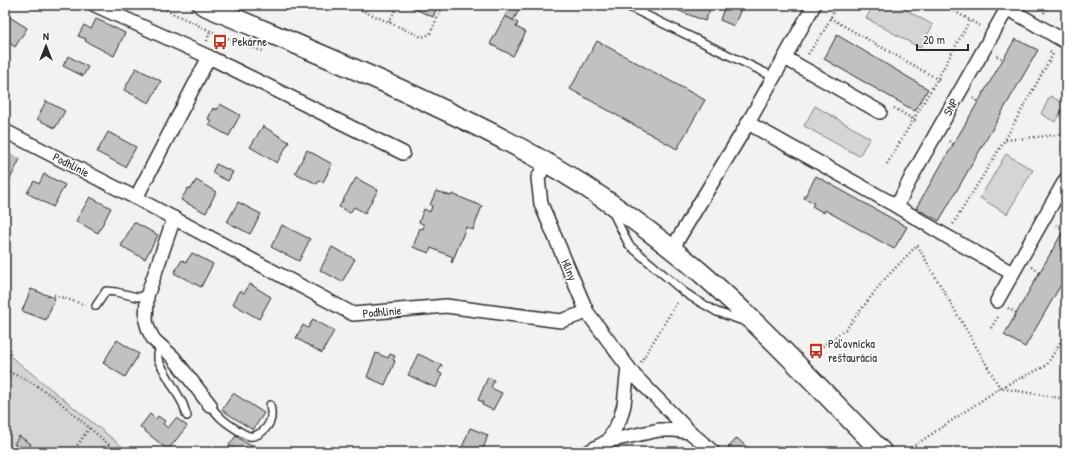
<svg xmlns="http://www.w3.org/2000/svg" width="1071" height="457" viewBox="0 0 1071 457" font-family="'Patrick Hand',sans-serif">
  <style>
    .green { fill: #d5d5d5; stroke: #808080 }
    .building { fill: #c1c1c1; stroke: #2b2b2b }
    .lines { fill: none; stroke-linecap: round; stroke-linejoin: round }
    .service-casing { stroke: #2b2b2b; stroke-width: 10 }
    .minor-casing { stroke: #2b2b2b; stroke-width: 16 }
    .secondary-casing { stroke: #2b2b2b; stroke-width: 22 }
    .path { stroke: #2b2b2b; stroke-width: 2.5; stroke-dasharray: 1 3; stroke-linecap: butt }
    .service { stroke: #fff; stroke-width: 7 }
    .minor { stroke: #fff; stroke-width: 13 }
    .secondary { stroke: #fff; stroke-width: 19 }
    .labels { text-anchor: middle; stroke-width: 3; stroke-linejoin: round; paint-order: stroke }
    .poi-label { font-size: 12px; fill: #2b2b2b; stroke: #fff; text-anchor: start }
    .street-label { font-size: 12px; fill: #2b2b2b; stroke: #fff }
  </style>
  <rect width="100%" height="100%" fill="#f2f2f2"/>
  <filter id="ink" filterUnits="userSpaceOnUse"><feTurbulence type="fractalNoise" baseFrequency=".025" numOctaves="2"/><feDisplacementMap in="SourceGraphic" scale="8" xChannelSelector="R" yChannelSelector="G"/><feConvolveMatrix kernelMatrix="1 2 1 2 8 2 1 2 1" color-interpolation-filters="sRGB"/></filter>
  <g filter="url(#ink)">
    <g class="green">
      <path d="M874,5H897L933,25L920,48L866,18Z"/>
      <path d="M1050,96L1065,104L1055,122L1041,114Z"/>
      <path d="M815,106L870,138L859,156L804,126Z"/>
      <path d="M1006,154L1033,170L1007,214L980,198Z"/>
      <path d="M5,352L129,452H5Z"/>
    </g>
    <g class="building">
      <path d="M406,5H438L433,17Z"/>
      <path d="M511,5H516L520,8L513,21L505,16Z"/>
      <path d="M664,5H712L705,21Z"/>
      <path d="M725,5H729L741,9L734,26L720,20Z"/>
      <path d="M8,16L27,28L15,47L5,40V21Z"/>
      <path d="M505,16L518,23L516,27L526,32L513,56L490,44Z"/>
      <path d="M96,19L105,23L125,33L114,56L85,41L86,39L78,36L84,25L91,29Z"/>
      <path d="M837,35L928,89L915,111L824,59Z"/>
      <path d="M1015,39L1038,50L939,221L916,208Z"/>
      <path d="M597,41L705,100L677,149L570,89Z"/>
      <path d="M68,56L88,67L83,76L63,66Z"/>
      <path d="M136,68L161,81L149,103L124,90Z"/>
      <path d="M46,101L65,111L55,128L37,119Z"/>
      <path d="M220,104L240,115L229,136L209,125L212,121L208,119L213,108L217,110Z"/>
      <path d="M263,126L289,142L277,163L250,147Z"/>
      <path d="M108,132L136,147L125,167L97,152Z"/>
      <path d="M307,150L332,164L327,173H328L323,182L319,180L317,184L295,173Z"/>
      <path d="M7,153L20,159L6,187L5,186L7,183L5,182V155Z"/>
      <path d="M216,164L233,172L228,181L212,173Z"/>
      <path d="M44,174L65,185L53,207L27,193L34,181L39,184Z"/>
      <path d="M816,176L907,227L894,249L825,210L824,213L812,206L814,203L804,198Z"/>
      <path d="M356,178L378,190L365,213L354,207L350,213L339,207Z"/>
      <path d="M196,180L216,192L206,213L181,200L188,188L191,189Z"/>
      <path d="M436,191L451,196L452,194L482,206L473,230L466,227L452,263L451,262L453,257L431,248L429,253L413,247L420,228L423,229L424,225L419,222L424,209L430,212L432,206L430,205Z"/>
      <path d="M90,197L111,208L98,233L76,221Z"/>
      <path d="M238,202L261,214L250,234L227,222Z"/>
      <path d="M134,222L158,235L145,259L121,246Z"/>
      <path d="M282,225L310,239L299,261L271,247Z"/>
      <path d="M1066,226V276L1025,347L1004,335Z"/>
      <path d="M332,247L355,259L342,282L320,270Z"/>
      <path d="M192,253L213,264L201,287L174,273L182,260L186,262Z"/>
      <path d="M250,284L271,297L259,319L233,304L240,291L244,293Z"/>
      <path d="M31,289L55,298L46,320L22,311Z"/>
      <path d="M313,319L334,331L322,353L296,338L303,325L308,328Z"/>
      <path d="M117,340L139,354L125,377L103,363Z"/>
      <path d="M376,353L388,358L390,354L395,356L393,360L395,361L385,385L367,377Z"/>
      <path d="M418,354L442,365L438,372L442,374L436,388L408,375Z"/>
      <path d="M488,377L494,380L491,388L502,393L493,410L482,405L483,402L478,400Z"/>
      <path d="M233,393L264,413L253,430L222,410Z"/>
      <path d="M150,414L156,419L158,416L165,421L163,424L168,428L176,418L187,426L168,450L140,427Z"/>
      <path d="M5,419L9,423L5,428Z"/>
      <path d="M470,428L488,435L482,452H465L461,450Z"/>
      <path d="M19,436L31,444L26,452L14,444Z"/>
      <path d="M236,436L251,446L252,444L259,449L257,452H239L229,445Z"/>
      <path d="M737,438L750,450L748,452H730L727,449Z"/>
    </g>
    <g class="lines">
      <g class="service-casing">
        <g id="service">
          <path d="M625,5L774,77"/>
          <path d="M612,211L629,245L684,292L693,298L717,312L746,322"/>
          <path d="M96,306L106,291L116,292L137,297L147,296"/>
          <path d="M161,345L158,354V360L183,404L187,416"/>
          <path d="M210,405C213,409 216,413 220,417C225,422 242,434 249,436C255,437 262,433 266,428C272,421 272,414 270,405"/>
        </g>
      </g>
      <g class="minor-casing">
        <g id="minor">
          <path d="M95,5L209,57L403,153"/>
          <path d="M1007,8L1066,42"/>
          <path d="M785,58L880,112"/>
          <path d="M748,123L891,203L946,236L1012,273"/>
          <path d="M5,131L136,198L353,314L446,306L561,321L587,312"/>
          <path d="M546,163L538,178L541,204L587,312L628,367L624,405L620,419L608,441L588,452"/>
          <path d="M136,198L209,57"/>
          <path d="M897,206L912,176L1009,5"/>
          <path d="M174,218L147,296L146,321L149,331L154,340L173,357L210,405"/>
          <path d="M672,249L748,123L814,5"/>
          <path d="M997,301L1066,179"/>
          <path d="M628,367L634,375L690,432L713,452"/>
          <path d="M608,441L659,430H674L690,432"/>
        </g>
      </g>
      <g class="secondary-casing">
        <path id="secondary" d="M203,5C283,39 364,71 442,109C489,131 536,155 580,183C622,210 662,240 700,272C764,328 822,391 882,452"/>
      </g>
      <g class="path">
        <path d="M155,5C190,21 226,40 263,51"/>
        <path d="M350,5L422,37L430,34L443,5"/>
        <path d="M944,5L980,26"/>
        <path d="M1039,5L1046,9"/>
        <path d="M1044,13L1048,5"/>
        <path d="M830,18L941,81"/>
        <path d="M389,22L398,5"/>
        <path d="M207,41L210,31"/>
        <path d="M808,54L824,31L837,5"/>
        <path d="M997,56L1003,59"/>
        <path d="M973,98L978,102"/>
        <path d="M894,108L918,122"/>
        <path d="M1006,140L1066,134"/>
        <path d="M949,141L953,144"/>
        <path d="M887,164L938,78L970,20"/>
        <path d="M953,224L1005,140L1053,54L1048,51"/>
        <path d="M1056,225L1064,229"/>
        <path d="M1032,267L1040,272"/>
        <path d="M54,295L86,305"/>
        <path d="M1008,308L1016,313"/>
        <path d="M991,328L999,315"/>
        <path d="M816,351L846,329L884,280L917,245L1000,388L1066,399"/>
        <path d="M641,362L678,301"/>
        <path d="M5,370L29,381L54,397L117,452"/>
        <path d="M73,452L89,428"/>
        <path d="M905,452L1000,388L1046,366L1066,333"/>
      </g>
      <use href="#service" class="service"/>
      <use href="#minor" class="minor"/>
      <use href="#secondary" class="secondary"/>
    </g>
  </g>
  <defs>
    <g id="bus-bare" transform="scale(1.2)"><path d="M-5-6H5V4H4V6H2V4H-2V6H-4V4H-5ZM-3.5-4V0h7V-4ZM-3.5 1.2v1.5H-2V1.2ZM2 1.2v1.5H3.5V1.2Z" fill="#c8321e" stroke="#fff" stroke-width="2.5" paint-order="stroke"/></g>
  </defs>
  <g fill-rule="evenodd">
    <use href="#bus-bare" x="220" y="42"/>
    <use href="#bus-bare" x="816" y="351"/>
  </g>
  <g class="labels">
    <g class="poi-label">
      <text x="232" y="46">Pekárne</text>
      <text x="828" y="348">Poľovnícka<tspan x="828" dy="14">reštaurácia</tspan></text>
    </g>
    <g class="street-label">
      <text transform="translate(951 107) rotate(-61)" y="4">SNP</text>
      <text transform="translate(71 165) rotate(27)" y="4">Podhlinie</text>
      <text transform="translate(569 270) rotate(67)" y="4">Hliny</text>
      <text transform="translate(382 312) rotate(-5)" y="4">Podhlinie</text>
    </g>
  </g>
  <rect width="1071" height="457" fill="none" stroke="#fff" stroke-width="20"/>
  <rect x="10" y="10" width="1051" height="437" fill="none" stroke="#2b2b2b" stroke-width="1.5" filter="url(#ink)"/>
  <g transform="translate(46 46)" stroke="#ffffff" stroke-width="3" paint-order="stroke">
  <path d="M0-3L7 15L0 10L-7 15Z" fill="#2b2b2b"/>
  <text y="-6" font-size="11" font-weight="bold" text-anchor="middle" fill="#2b2b2b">N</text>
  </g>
  <path d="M917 44v6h51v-6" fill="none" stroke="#2b2b2b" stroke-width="2"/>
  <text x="923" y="44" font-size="12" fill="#2b2b2b" stroke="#ffffff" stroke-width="3" paint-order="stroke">20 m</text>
</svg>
